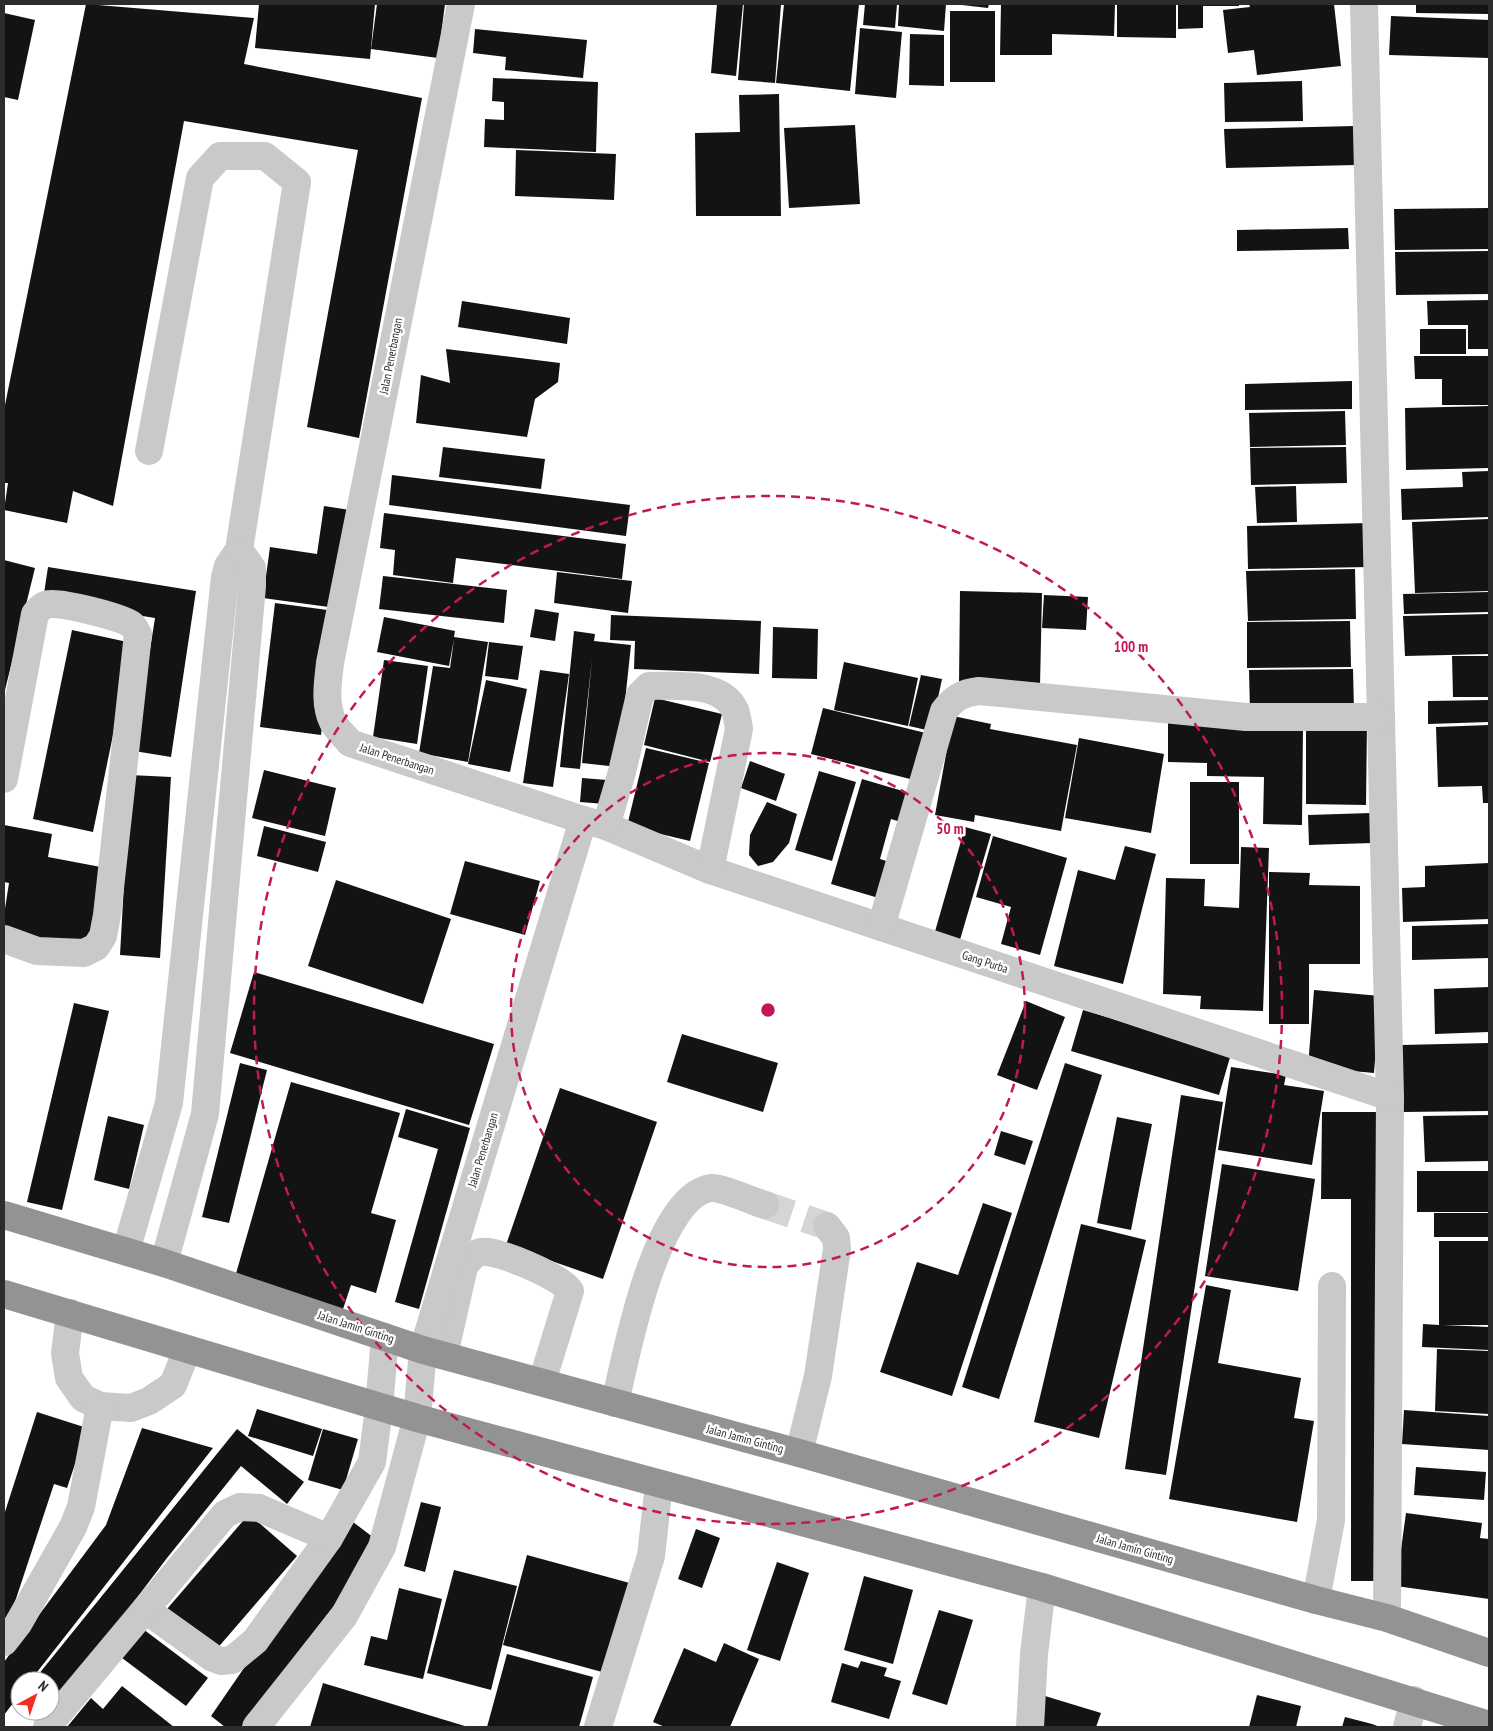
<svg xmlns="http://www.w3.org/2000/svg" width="1493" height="1731" viewBox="0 0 1493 1731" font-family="'PT Sans Narrow',sans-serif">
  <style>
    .building { fill: #131313 }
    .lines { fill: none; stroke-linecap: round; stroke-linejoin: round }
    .minor-tunnel { stroke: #d5d5d5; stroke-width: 28; stroke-dasharray: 28 14; stroke-linecap: butt }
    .minor { stroke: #c9c9c9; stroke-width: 28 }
    .highway { stroke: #939393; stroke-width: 28 }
    .ring { fill: none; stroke: #c2185b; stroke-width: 2.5; stroke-dasharray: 9 6 }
    .labels { text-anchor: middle; stroke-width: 5; stroke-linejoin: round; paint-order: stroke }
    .street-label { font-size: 12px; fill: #2c2c2c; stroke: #fff }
    .centre { fill: #c2185b; stroke: #fff; stroke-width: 2.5 }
    .ring-label { font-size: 15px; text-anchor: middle; font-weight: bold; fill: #c2185b; stroke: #fff; stroke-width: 5; stroke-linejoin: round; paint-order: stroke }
  </style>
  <rect width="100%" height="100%" fill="#fff"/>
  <g class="building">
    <path d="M86,4L254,18L244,64L422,98L359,438L307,427L358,150L184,121L113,506L73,491L67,523L4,510L8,483H4V410Z"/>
    <path d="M259,4H375L370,59L255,48Z"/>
    <path d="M377,4H445L438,58L371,49Z"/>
    <path d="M717,4H743L736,76L711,73Z"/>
    <path d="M744,4H781L775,83L738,80Z"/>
    <path d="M784,4H859L850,91L776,83Z"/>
    <path d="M865,4H897L895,28L863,25Z"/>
    <path d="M899,4H946L944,31L898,26Z"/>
    <path d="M953,4H989L988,8Z"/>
    <path d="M1001,4H1115L1114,36L1052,34V55H1000Z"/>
    <path d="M1117,4H1176V38L1117,37Z"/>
    <path d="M1178,4H1239V6H1203V28L1178,29Z"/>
    <path d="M1249,4H1334L1341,66L1257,75L1254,50L1228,53L1223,10L1250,7Z"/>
    <path d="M1416,4H1489V14L1416,13Z"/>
    <rect x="950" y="11" width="45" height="71"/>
    <path d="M4,13L35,20L18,100L4,97Z"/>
    <path d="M1391,16L1489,20V58L1389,55Z"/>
    <path d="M860,28L902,32L896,98L855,94Z"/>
    <path d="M475,29L587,40L583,78L505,70L506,57L473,53Z"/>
    <path d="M910,34L944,35V86L909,85Z"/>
    <path d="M493,78L598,82L596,152L484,147L485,119L504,120V102L492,101Z"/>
    <path d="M1302,81L1303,121L1225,122L1224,83Z"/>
    <path d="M779,94L781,216H696L695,133L740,132L739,95Z"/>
    <path d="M855,125L860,204L789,208L784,128Z"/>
    <path d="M1355,126L1356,165L1226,168L1224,129Z"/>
    <path d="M516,150L616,154L614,200L515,196Z"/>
    <path d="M1489,208V249L1395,250L1394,209Z"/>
    <path d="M1348,228L1349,249L1237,251V230Z"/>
    <path d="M1489,251V294L1396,295L1395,252Z"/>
    <path d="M1489,300V349H1468V325H1428L1427,301Z"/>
    <path d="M462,301L570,318L567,344L458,327Z"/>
    <rect x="1420" y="329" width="46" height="25"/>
    <path d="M446,349L560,363L558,382L535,399L527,437L416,423L421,375L450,383Z"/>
    <path d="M1414,356H1489V405H1442V379H1415Z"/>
    <path d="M1352,381V409L1245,410V384Z"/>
    <path d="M1489,406V468L1406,470L1405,408Z"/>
    <path d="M1345,411L1346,445L1250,447L1249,413Z"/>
    <path d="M443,447L545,459L541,489L439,477Z"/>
    <path d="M1346,447L1347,483L1251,485L1250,448Z"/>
    <path d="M1489,471V517L1402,520L1401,489L1463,487L1462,472Z"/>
    <path d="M392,475L630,505L626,536L389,505Z"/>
    <path d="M1296,486L1297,522L1257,523L1255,487Z"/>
    <path d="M324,506L350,510L336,608L263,598L270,547L317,554Z"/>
    <path d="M384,513L626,544L622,579L456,558L453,583L393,575L395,550L380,548Z"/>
    <path d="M1489,519V591L1415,593L1412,522Z"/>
    <path d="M1368,523L1369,567L1248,569L1247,526Z"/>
    <path d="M4,560L35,568L4,694Z"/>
    <path d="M48,567L196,591L171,757L134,751L155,618L43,600Z"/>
    <path d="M1355,569L1356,619L1248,621L1246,571Z"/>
    <path d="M557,572L632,581L628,613L554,603Z"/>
    <path d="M383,576L507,590L504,623L379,609Z"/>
    <path d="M960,591L1042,593L1040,686L959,684Z"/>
    <path d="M1489,592V612L1404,614L1403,594Z"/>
    <path d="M1044,595L1088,597L1086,630L1042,628Z"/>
    <path d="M275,603L335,611L321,735L260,727Z"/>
    <path d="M535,609L559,613L555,641L530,637Z"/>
    <path d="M1489,614V654L1405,656L1403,616Z"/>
    <path d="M611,615L761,621L759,674L634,669L635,641L610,640Z"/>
    <path d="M384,617L455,631L454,637L488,642L468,762L419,753L433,666L450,668L454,639L449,666L377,652Z"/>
    <path d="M1350,621L1351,667L1247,668V622Z"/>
    <path d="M773,627L818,629L817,679L772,678Z"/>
    <path d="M72,630L132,643L93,832L33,819Z"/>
    <path d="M574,631L595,634L594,641L631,645L618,767L582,763L592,659L580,769L560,767Z"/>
    <path d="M489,642L523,646L518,680L485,676Z"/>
    <path d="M1452,656H1489V697H1453Z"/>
    <path d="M384,660L428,666L417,744L373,737Z"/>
    <path d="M844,662L918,678L908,726L834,710Z"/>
    <path d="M1353,669L1354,711L1250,712L1249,670Z"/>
    <path d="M540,670L569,674L553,787L523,783Z"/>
    <path d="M921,675L942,679L931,731L909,726Z"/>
    <path d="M486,680L527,689L510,772L468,764Z"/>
    <path d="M655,698L722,714L710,762L644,745Z"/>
    <path d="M1489,700V722L1428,724V701Z"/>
    <path d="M823,708L930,734L918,781L811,754Z"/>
    <path d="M953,716L991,724L990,729L1077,745L1061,831L975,815L974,822L935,815Z"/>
    <path d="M1168,721L1303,725L1302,825L1263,824L1264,777L1207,776V763L1168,762Z"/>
    <path d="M1306,722H1367L1366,805L1306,804Z"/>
    <path d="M1489,725V803H1483L1482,786L1438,787L1436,727Z"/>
    <path d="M1079,738L1164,754L1151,833L1065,818Z"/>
    <path d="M646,748L709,763L690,841L627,826Z"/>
    <path d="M750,761L785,774L776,801L741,788Z"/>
    <path d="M264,770L336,788L325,836L252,818Z"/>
    <path d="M819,771L856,782L832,861L795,850Z"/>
    <path d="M130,775L171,777L160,958L120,955Z"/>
    <path d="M582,778L607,780L605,804L580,802Z"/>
    <path d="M862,779L913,794L904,823L891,819L880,859L893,863L882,899L831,884Z"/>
    <rect x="1190" y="782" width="49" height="82"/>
    <path d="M767,802L797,814L789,843L773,862L758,866L749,855L750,835Z"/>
    <path d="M1371,813L1372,843L1309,845L1308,815Z"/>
    <path d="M4,825L52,834L48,857L106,868L92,949L4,932V915L9,883L4,882Z"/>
    <path d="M264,826L326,842L318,872L257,856Z"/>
    <path d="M965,827L991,834L957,950L932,942Z"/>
    <path d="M993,836L1067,858L1040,955L1001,944L1011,907L976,897Z"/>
    <path d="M1125,846L1156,854L1123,984L1054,966L1078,870L1115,880Z"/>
    <path d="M1241,847L1269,848L1263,1011L1200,1009L1201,996L1163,994L1166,878L1205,879L1204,906L1239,908Z"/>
    <path d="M465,861L540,881L525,935L450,914Z"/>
    <path d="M1489,863V919L1403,922L1402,888L1425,887V866Z"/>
    <path d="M1269,872L1310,873L1309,885L1360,886V964H1309V1024H1269Z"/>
    <path d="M336,880L451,919L423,1004L308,966Z"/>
    <path d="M1489,924V958L1412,960V926Z"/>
    <path d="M254,972L494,1044L469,1125L230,1053Z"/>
    <path d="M1489,987V1032L1435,1034L1434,989Z"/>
    <path d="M1314,990L1380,996L1374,1073L1308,1067Z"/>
    <path d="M1026,1001L1065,1017L1037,1090L997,1075Z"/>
    <path d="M74,1003L109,1011L62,1210L27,1202Z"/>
    <path d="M1083,1010L1231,1054L1219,1095L1071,1051Z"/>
    <path d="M682,1034L778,1063L763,1112L667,1082Z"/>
    <path d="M1489,1043V1111L1402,1112L1401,1045Z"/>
    <path d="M240,1063L267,1070L229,1223L202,1217Z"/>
    <path d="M1065,1063L1102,1075L999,1399L962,1387Z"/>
    <path d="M1231,1067L1286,1075L1284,1085L1324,1091L1312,1165L1218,1150Z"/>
    <path d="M291,1082L400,1113L371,1213L396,1220L376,1293L351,1285L343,1309L235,1277Z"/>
    <path d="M560,1088L657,1122L603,1279L506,1245Z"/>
    <path d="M1181,1095L1223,1102L1166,1475L1125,1469Z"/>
    <path d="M406,1109L470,1128L419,1309L395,1302L438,1149L398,1137Z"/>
    <path d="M1322,1112H1380V1581H1351V1199H1321Z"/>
    <path d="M1489,1115V1161L1425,1162L1423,1116Z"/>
    <path d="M108,1116L144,1125L129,1189L94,1180Z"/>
    <path d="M1117,1117L1152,1124L1131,1230L1097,1223Z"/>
    <path d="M1001,1131L1033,1141L1025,1165L994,1155Z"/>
    <path d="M1222,1164L1315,1179L1298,1291L1205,1276Z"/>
    <rect x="1417" y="1171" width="72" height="41"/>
    <path d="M983,1203L1012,1213L952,1396L880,1372L917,1262L958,1275Z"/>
    <rect x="1434" y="1213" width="55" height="24"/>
    <path d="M1081,1224L1146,1240L1099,1438L1034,1422Z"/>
    <path d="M1439,1241H1489V1325H1443L1489,1327V1350L1422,1347L1423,1324L1439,1325Z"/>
    <path d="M1206,1285L1231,1290L1218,1363L1301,1378L1294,1418L1314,1421L1297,1522L1169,1499Z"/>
    <path d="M1437,1349L1489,1351V1414L1435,1411Z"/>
    <path d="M257,1409L322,1429L313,1456L248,1436Z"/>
    <path d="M1404,1410L1489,1416V1450L1402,1444Z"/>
    <path d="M37,1412L87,1428L67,1488L54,1484L4,1635V1515Z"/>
    <path d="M142,1428L213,1448L30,1681H20V1694L4,1715V1662L106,1525Z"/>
    <path d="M237,1429L304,1482L287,1504L241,1466L167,1558L111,1632L59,1692L50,1685V1681H45L38,1675Z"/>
    <path d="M323,1429L358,1439L343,1490L308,1480Z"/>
    <path d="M1416,1467L1486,1472L1484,1500L1414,1495Z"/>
    <path d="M421,1502L441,1507L425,1572L404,1566Z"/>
    <path d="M1406,1513L1482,1523L1480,1538L1489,1539V1599L1396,1586Z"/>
    <path d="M249,1514L297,1556L215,1651L167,1609Z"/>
    <path d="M353,1522L382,1544L298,1652L247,1727H225L211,1716L270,1630Z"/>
    <path d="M696,1529L720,1538L702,1588L678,1579Z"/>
    <path d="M527,1555L637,1585L613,1675L503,1645Z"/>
    <path d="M777,1562L809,1573L780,1661L747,1650Z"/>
    <path d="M454,1570L517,1586L491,1690L427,1673Z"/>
    <path d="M864,1576L913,1590L893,1664L844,1650Z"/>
    <path d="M399,1588L442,1599L423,1679L364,1665L371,1636L387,1640Z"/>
    <path d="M939,1610L973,1620L947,1705L912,1694Z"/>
    <path d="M139,1626L208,1678L186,1706L118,1655Z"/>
    <path d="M724,1643L759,1659L730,1727H665L653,1722L684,1648L716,1662Z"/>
    <path d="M507,1654L593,1677L579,1727H487Z"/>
    <path d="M861,1661L887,1668L884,1676L901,1681L889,1719L831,1702L842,1663L858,1668Z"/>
    <path d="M323,1683L468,1727H310Z"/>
    <path d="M122,1686L174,1727H67L91,1698L103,1709Z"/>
    <path d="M1257,1695L1301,1706L1296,1727H1249Z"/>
    <path d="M1045,1696L1101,1713L1096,1727H1045L1036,1725Z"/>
    <path d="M1345,1717L1372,1724L1380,1727H1342Z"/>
  </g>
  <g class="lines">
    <path class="minor-tunnel" d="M765,1205L827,1226"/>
    <g class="minor">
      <path d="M1364,4L1390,1097L1387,1618"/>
      <path d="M4,779L35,614C39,609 43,604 51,604C64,603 122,617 132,625C134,627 136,631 138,634L107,915L103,936L96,947L84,953L37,951L4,939"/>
      <path d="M583,820L606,826L710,870L1390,1097"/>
      <path d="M606,826L622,772L640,695L649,686C675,686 721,681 735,710C737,715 738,723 739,729L710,870"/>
      <path d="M881,927L944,711C954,698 962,693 979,691L1246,717H1381"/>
      <path d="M126,1251L169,1103L225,577L228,566L239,550L297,182L265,156H220L200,178L149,451"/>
      <path d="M164,1263L205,1114L252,586V568L239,550"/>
      <path d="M70,1313L65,1353L69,1378L83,1398L100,1406L131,1408L149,1401L173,1385L187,1350"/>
      <path d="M444,1355L464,1267C468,1261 472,1254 481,1252C496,1249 562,1277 570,1291L542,1382"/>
      <path d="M615,1403C626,1356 655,1196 711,1188C718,1186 755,1202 765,1205"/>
      <path d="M799,1453L818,1376L837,1249L836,1238L827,1226"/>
      <path d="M1316,1600L1331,1520L1332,1286"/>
      <path d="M146,1610L213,1658L221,1661L232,1660L255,1641L329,1538"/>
      <path d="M4,1642L18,1624L73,1527L81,1507L100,1406"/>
      <path d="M47,1727L225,1514L240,1507L259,1508L329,1538L372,1462L379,1408L385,1337"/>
      <path d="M256,1727L344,1616L382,1547L417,1418L423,1350L583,820L350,743C345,736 336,729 333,722C324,704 328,682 330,663L461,4"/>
      <path d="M598,1727L651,1556L659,1484"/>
      <path d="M1030,1727L1034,1654L1042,1587"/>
      <path d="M1407,1727L1414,1700"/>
    </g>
    <g class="highway">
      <path d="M4,1215L164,1263L423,1350L799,1453L1316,1600L1387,1618L1489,1653"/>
      <path d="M4,1294L417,1418L1042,1587L1489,1725"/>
    </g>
  </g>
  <g class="ring">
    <circle cx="768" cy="1010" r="257"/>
    <circle cx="768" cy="1010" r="514"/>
  </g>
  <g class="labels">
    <g class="street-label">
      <text transform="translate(391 356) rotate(-79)" y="4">Jalan Penerbangan</text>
      <text transform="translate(397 759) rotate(18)" y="4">Jalan Penerbangan</text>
      <text transform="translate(985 962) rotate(18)" y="4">Gang Purba</text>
      <text transform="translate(483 1150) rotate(-73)" y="4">Jalan Penerbangan</text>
      <text transform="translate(356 1327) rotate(18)" y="4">Jalan Jamin Ginting</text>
      <text transform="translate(745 1439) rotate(15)" y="4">Jalan Jamin Ginting</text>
      <text transform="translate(1135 1549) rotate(16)" y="4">Jalan Jamin Ginting</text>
    </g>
  </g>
  <circle cx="768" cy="1010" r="8" class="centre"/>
  <g class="ring-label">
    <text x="1131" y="652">100 m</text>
    <text x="950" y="834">50 m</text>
  </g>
  <rect width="1493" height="1731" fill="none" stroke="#2c2c2c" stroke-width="10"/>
  <g transform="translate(35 1696) rotate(40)"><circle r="24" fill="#ffffff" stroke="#ababab"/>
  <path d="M0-4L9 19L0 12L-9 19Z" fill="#ef2d22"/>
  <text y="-8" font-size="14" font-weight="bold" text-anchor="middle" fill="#2c2c2c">N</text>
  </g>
</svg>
